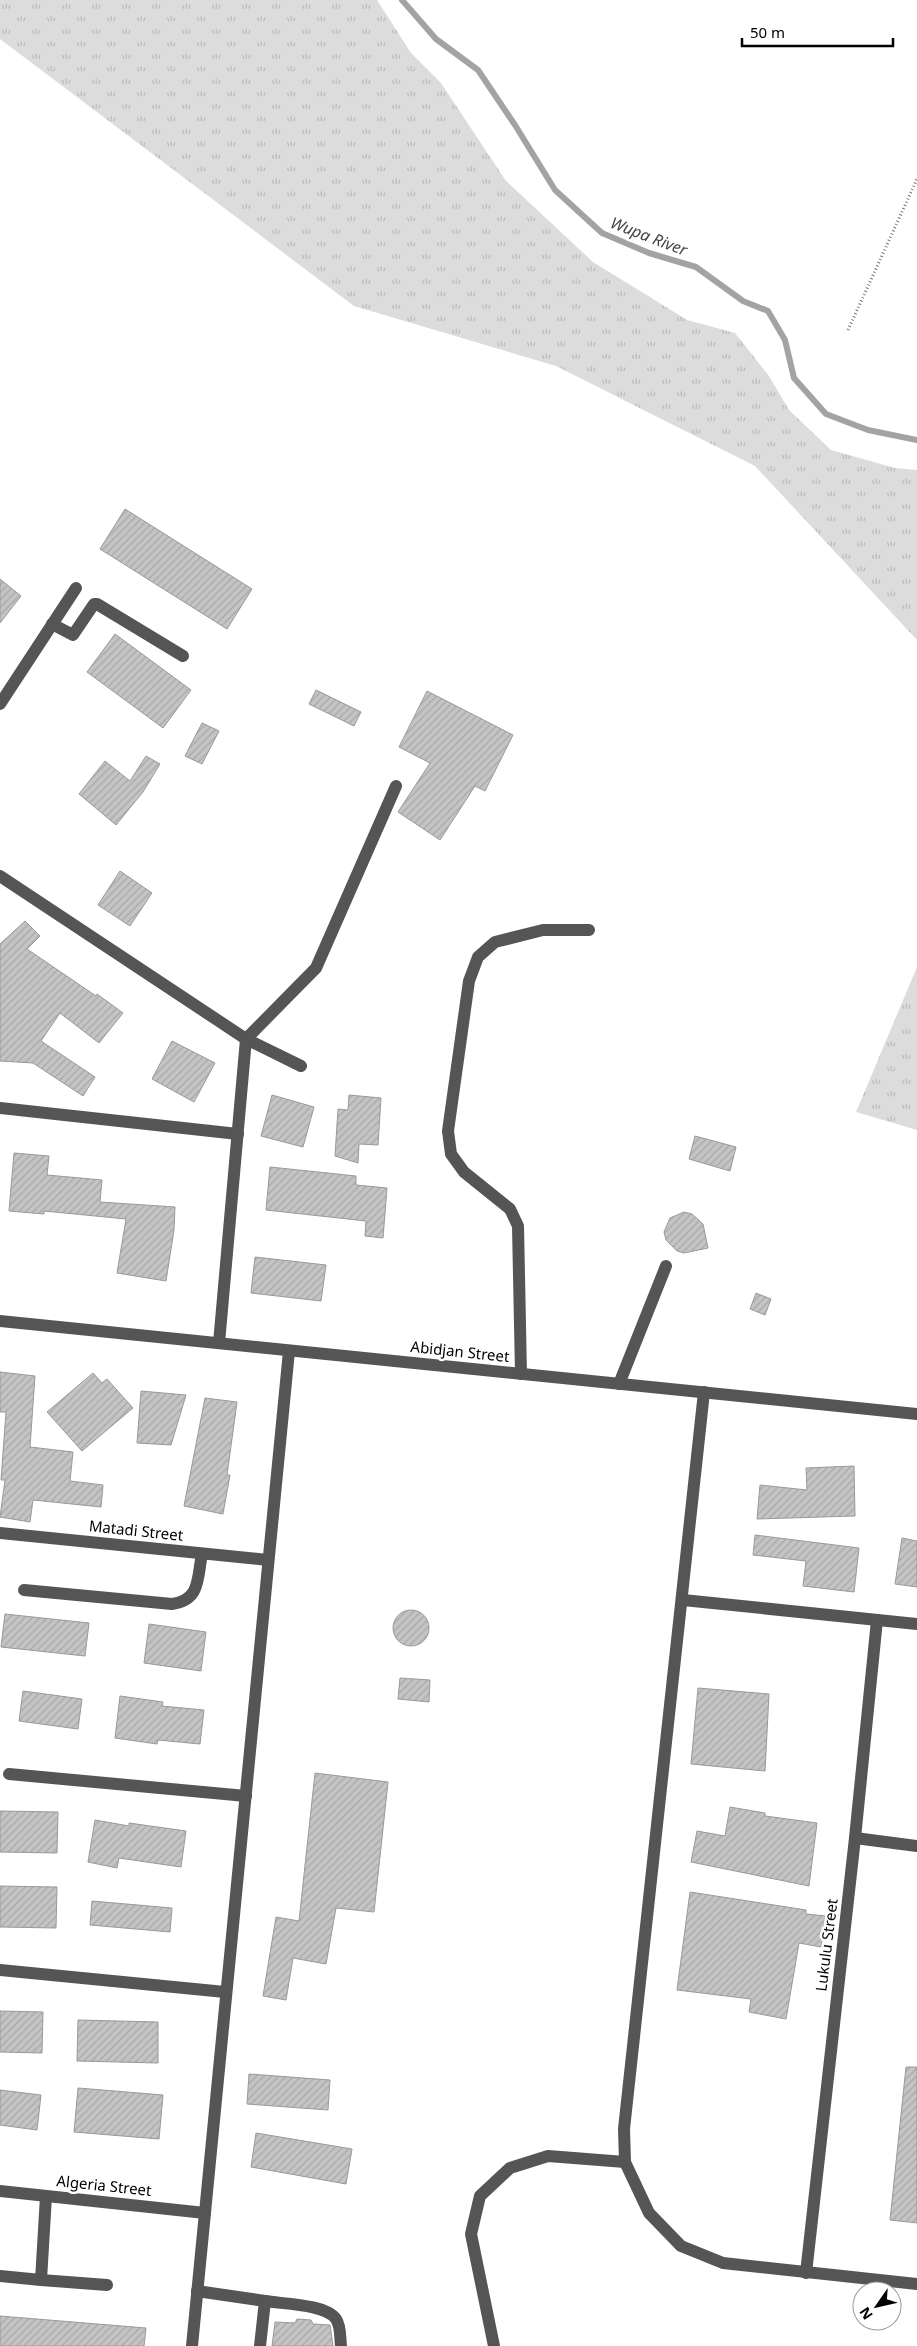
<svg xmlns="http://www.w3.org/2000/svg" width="917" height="2346" viewBox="0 0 917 2346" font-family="'Noto Sans',sans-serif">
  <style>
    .grass { fill: url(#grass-tufts) }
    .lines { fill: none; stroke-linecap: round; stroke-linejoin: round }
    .stream { stroke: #a3a3a3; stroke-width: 6 }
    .building { fill: url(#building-hatch); stroke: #999 }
    .path { stroke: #777; stroke-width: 3; stroke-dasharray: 1 2.5; stroke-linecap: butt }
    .minor { stroke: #555; stroke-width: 12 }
    .labels { text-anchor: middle; stroke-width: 5; stroke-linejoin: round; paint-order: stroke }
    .street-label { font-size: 15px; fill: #000; stroke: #fff }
    .water-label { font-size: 16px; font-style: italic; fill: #444; stroke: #fff }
  </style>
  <defs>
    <pattern id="grass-tufts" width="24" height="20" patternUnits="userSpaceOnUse" patternTransform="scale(1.25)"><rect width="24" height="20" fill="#dcdcdc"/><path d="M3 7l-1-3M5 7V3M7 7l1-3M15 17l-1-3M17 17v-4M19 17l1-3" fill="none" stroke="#bbb"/></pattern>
    <pattern id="building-hatch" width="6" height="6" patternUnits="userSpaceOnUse" patternTransform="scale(1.25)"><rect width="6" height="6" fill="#c4c4c4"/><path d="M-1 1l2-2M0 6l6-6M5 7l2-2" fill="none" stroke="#a7a7a7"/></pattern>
  </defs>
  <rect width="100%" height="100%" fill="#fff"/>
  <g class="grass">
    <path d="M0,0H377L411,53L441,83L506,181L593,262L687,320L735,333L769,376L789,410L831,450L895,468L917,470V640L755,466L556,366L354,306L0,39Z"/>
    <path d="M917,967V1130L856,1112Z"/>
  </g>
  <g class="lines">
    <path class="stream" d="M402,0L436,39L478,70L515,125L555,190L602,233L649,253L696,267L743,301L768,311L785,340L794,378L826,414L868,430L917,440"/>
  </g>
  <g class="building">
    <path d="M125,509L252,589L227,629L100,549Z"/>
    <path d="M0,579L21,596L0,623Z"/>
    <path d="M115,634L191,690L163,728L87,672Z"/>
    <path d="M316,690L361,712L354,726L309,704Z"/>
    <path d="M427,691L513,735L485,791L475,786L440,840L398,812L430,763L399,747Z"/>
    <path d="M202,723L219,731L202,764L185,756Z"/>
    <path d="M146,756L160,764L143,792L116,825L79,794L105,761L130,781Z"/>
    <path d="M120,871L152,893L130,926L98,905Z"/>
    <path d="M25,921L40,936L27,949L96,996L97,994L123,1013L99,1043L60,1013L41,1041L95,1077L83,1096L33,1063L0,1061V944Z"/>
    <path d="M172,1041L215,1063L194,1102L152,1079Z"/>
    <path d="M272,1095L314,1107L303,1147L261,1136Z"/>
    <path d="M349,1095L381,1098L378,1145L359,1144L358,1163L335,1156L338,1109L348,1110Z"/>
    <path d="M695,1136L736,1147L730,1171L689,1159Z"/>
    <path d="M14,1153L49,1156L47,1175L102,1180L100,1202L175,1207L174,1230L166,1281L117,1273L126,1219L44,1211V1214L9,1211Z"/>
    <path d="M270,1167L356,1176V1185L387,1188L383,1238L365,1236L366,1221L266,1210Z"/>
    <path d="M684,1212L692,1214L703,1224L708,1248L684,1253L677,1251L666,1240L664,1232L670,1218Z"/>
    <path d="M255,1257L326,1265L321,1301L251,1293Z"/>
    <path d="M756,1293L771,1299L765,1315L750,1309Z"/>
    <path d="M0,1372L35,1376L30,1447L73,1452L70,1481L103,1485L101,1507L33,1500L30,1522L0,1517L5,1480H1L6,1412H0Z"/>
    <path d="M93,1373L102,1383L107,1379L133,1408L82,1451L47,1412Z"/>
    <path d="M141,1391L186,1395L171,1445L137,1443Z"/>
    <path d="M205,1398L237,1402L227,1475H230L223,1514L184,1506Z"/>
    <path d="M854,1466L855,1516L757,1519L760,1485L807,1490L806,1468Z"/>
    <path d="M755,1535L859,1548L854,1592L803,1586L806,1561L753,1555Z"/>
    <path d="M902,1538L917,1541V1587L895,1584Z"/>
    <circle cx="411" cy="1628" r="18"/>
    <path d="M5,1614L89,1623L85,1656L1,1647Z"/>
    <path d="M149,1624L206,1632L201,1671L144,1663Z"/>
    <path d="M400,1678L430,1680L429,1702L398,1699Z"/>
    <path d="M698,1688L769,1694L765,1771L691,1764Z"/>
    <path d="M23,1691L82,1699L78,1729L19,1721Z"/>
    <path d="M120,1696L163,1702L162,1706L204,1710L200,1744L158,1740L157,1744L115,1738Z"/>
    <path d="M315,1773L388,1782L374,1912L336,1908L326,1964L293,1958L286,2000L263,1996L276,1917L299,1921Z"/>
    <path d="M730,1807L765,1813V1816L817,1823L809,1886L691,1862L697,1831L725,1836Z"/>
    <path d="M0,1811L58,1812L57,1853L0,1852Z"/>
    <path d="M95,1820L129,1826V1823L186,1831L181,1867L119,1858L117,1868L88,1862Z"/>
    <path d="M0,1886L57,1887L56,1928L0,1927Z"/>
    <path d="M690,1892L806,1910V1914L826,1916L821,1947L799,1943L786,2019L749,2012L751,1999L677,1990Z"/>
    <path d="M92,1901L172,1908L170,1932L90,1925Z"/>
    <path d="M0,2011L43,2012L42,2053L0,2052Z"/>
    <path d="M78,2020L158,2022V2063L77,2061Z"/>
    <path d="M906,2067H917V2223L890,2220Z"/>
    <path d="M249,2074L330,2080L328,2110L247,2104Z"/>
    <path d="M78,2088L163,2095L159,2139L74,2132Z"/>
    <path d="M0,2090L41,2095L37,2130L0,2125Z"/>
    <path d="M256,2133L352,2149L346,2184L251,2167Z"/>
    <path d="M0,2316L146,2328L144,2346H0Z"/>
    <path d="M297,2319L311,2320L313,2324L330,2325L333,2346H272L275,2322L295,2323Z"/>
  </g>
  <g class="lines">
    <path class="path" d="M848,330L917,179"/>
    <g class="minor">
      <path d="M52,624L73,635L94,604H97L183,656"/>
      <path d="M0,704L76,588"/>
      <path d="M0,876L246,1039L301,1066"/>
      <path d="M0,1108L238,1134"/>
      <path d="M0,1321L917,1414"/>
      <path d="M219,1343L246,1039L316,968L396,786"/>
      <path d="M521,1374L518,1226L510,1209L464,1172L451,1154L448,1131L469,981L478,957L495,942L543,930H589"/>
      <path d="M619,1384L666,1266"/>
      <path d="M704,1392C679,1638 649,1883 624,2129L625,2162L649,2213L681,2246L723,2263L917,2284"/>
      <path d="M0,1533L268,1560"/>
      <path d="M24,1590L172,1604C201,1600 197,1578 202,1554"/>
      <path d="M683,1600L917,1624"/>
      <path d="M9,1774L246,1796"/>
      <path d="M855,1838L917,1846"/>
      <path d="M0,1970L225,1992"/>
      <path d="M0,2191L205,2213"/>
      <path d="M806,2273L855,1838L877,1620"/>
      <path d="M0,2276L41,2280L46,2196"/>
      <path d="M41,2280L107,2285"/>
      <path d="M197,2291L265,2301L260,2346"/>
      <path d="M265,2301C282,2304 326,2304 336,2319C341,2326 340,2338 341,2346"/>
      <path d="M192,2346L289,1351"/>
      <path d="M494,2346L471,2234L480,2196L510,2168L548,2156L625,2162"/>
    </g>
  </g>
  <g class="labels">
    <g class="street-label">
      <text transform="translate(460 1352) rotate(6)" y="5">Abidjan Street</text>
      <text transform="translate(136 1531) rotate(6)" y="5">Matadi Street</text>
      <text transform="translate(827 1945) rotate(-83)" y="5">Lukulu Street</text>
      <text transform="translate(104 2186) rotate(6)" y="5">Algeria Street</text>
    </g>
    <g class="water-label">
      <text transform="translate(649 236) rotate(21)" y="6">Wupa River</text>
    </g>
  </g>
  <g transform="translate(877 2306) rotate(236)"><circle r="24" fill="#ffffff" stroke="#999999"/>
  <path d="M0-4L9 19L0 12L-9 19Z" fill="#000000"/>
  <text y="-8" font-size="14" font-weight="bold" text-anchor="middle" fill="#000000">N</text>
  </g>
  <path d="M742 38v8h151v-8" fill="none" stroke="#000000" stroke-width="2.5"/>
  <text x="750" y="38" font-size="15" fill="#000000" stroke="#ffffff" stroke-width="4" paint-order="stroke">50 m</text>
</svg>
